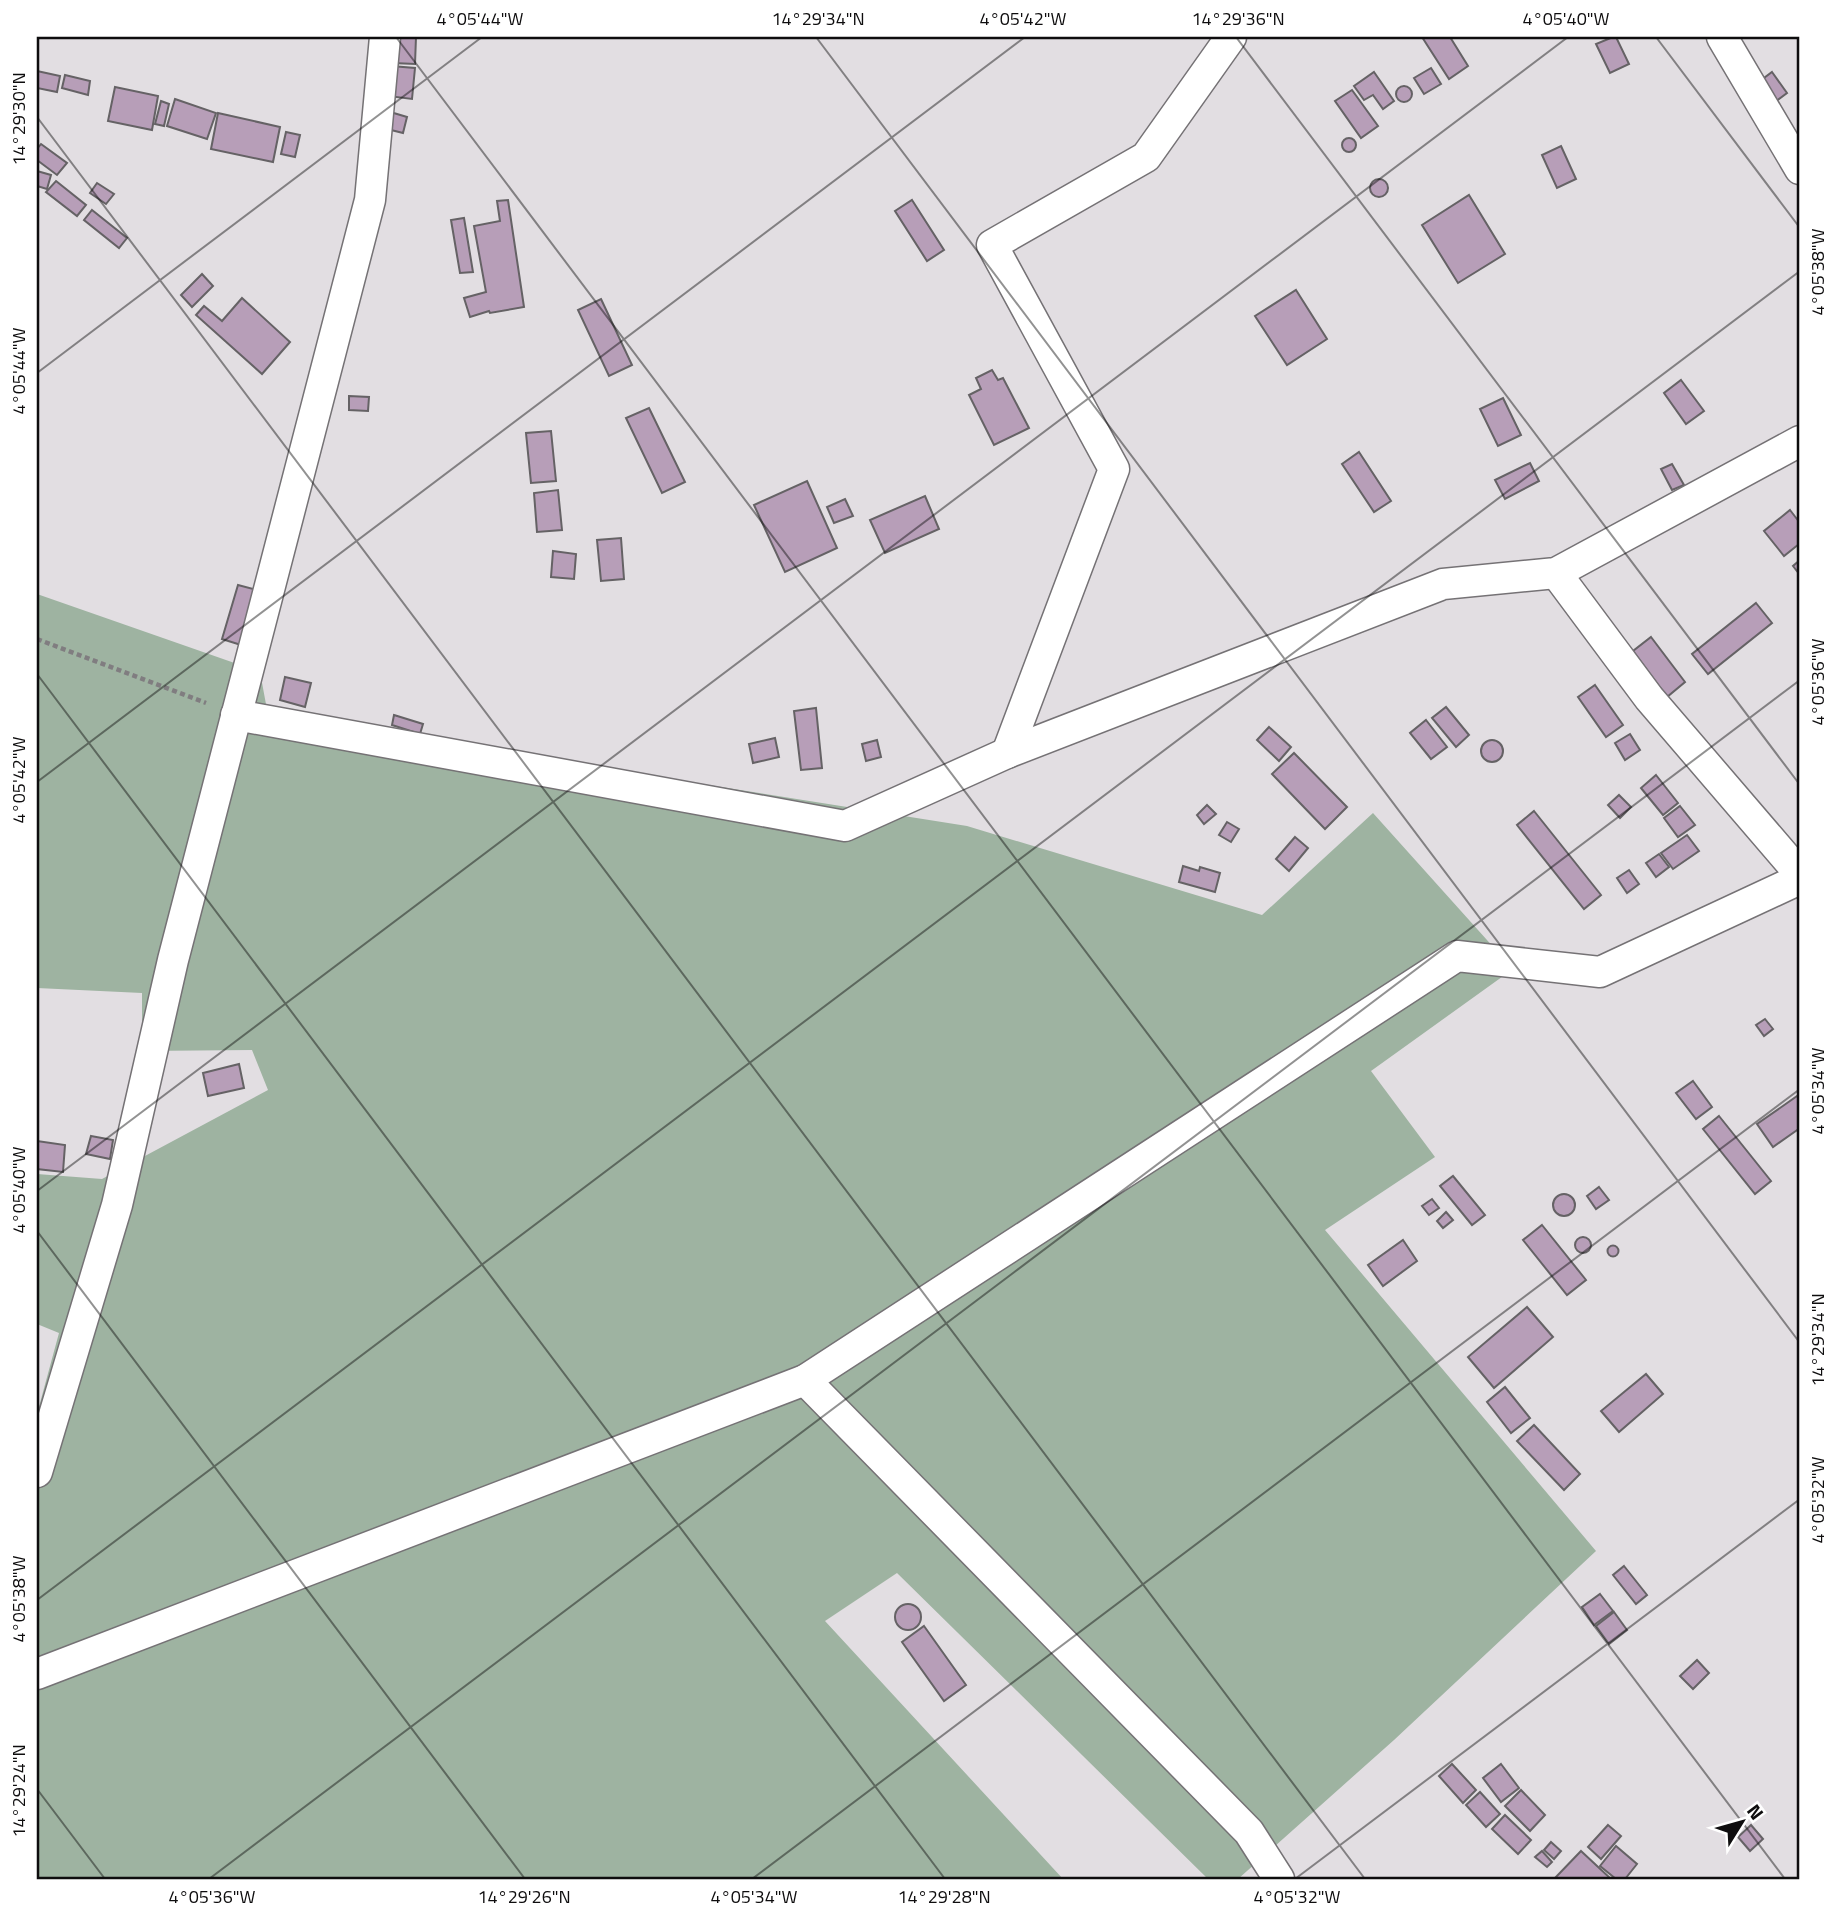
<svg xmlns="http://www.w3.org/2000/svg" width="1837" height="1916" viewBox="0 0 1837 1916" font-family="'Titillium Web',sans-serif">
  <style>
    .green { fill: #9eb3a1 }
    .building { fill: #b79eb8; stroke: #656265; stroke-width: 2 }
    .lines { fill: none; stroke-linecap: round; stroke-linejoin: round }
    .street-casing { stroke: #757275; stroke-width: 33 }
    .path { stroke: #807d80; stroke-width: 4.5; stroke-dasharray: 5 3.5; stroke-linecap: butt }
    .street { stroke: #fff; stroke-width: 30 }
    .ticks { fill: none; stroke: #0e0d0e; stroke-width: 2; stroke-opacity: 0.45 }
    .neatline { fill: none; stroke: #0e0d0e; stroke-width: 2.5 }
    .ticks-label { font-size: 18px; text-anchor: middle; fill: #0e0d0e }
  </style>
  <rect width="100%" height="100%" fill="#e2dee2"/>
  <path class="green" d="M37,594L260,672L268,715L967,826L1262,915L1373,813L1513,969L1371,1071L1435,1157L1325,1230L1596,1551L1394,1740L1238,1879H1208L897,1573L825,1621L1063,1879H37V1414L59,1333L37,1324V1174L102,1179L268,1090L252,1050L142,1051V993L37,988Z"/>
  <g class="building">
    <path d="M395,37H416L415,64L393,63Z"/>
    <path d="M1422,37H1450L1468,66L1449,79Z"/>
    <path d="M1613,37H1616L1629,64L1610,73L1596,44Z"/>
    <path d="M391,66L415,68L412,99L388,96Z"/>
    <path d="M1431,68L1441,84L1424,94L1414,78Z"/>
    <path d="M37,71L60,76L57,92L37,88Z"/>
    <path d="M1374,72L1394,101L1383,109L1373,95L1364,100L1354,86Z"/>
    <path d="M1772,72L1787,93L1775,102L1760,81Z"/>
    <path d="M65,75L90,81L88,95L62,88Z"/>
    <circle cx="1404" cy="94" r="8"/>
    <path d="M115,87L158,96L152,130L108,121Z"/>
    <path d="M1352,90L1378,126L1361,138L1335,101Z"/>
    <path d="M175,99L216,113L207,139L167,126Z"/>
    <path d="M161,101L169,104L164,126L155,124Z"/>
    <path d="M387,111L407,117L403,133L383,128Z"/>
    <path d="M218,113L280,127L273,162L211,149Z"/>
    <path d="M286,132L300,135L295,157L281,154Z"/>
    <circle cx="1349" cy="145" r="7"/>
    <path d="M41,144L67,163L57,175L37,160V149Z"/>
    <path d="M1561,146L1576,179L1557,188L1542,155Z"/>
    <path d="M37,171L51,175L47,189L37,186Z"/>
    <circle cx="1379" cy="188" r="9"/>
    <path d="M56,181L86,205L77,216L46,192Z"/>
    <path d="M97,183L114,194L106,204L90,193Z"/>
    <path d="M1469,195L1505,254L1458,283L1422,225Z"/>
    <path d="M508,200L524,307L490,313L489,311L470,317L464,298L486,292L474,226L500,221L497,201Z"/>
    <path d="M912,200L944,250L927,261L895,211Z"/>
    <path d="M92,210L127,238L119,248L84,220Z"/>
    <path d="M464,218L473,272L460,273L451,220Z"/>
    <path d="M202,274L213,286L192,307L181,295Z"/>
    <path d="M1296,290L1327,339L1287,365L1255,316Z"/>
    <path d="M242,298L290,342L262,374L196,315L204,306L222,321Z"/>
    <path d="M601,299L632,365L609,376L578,310Z"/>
    <path d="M992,370L998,380L1003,378L1029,428L994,445L969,395L981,389L976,378Z"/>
    <path d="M1681,380L1704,411L1686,424L1664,393Z"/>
    <path d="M349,396L369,397L368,411L349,410Z"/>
    <path d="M1503,398L1521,435L1498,446L1480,409Z"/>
    <path d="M649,408L685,482L662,493L626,418Z"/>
    <path d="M551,431L556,481L531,483L526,433Z"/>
    <path d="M1359,452L1391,501L1374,512L1342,464Z"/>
    <path d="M1530,463L1539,481L1505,499L1495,480Z"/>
    <path d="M1672,464L1684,485L1672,490L1661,469Z"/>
    <path d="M807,481L837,548L785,572L754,505Z"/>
    <path d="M558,490L562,530L537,532L534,493Z"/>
    <path d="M925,496L939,529L885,553L870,520Z"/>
    <path d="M845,499L853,516L834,523L827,507Z"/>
    <path d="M1790,510L1800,523V545L1799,544L1784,556L1764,531Z"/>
    <path d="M621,538L624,579L601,581L597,540Z"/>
    <path d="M553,551L576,554L574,579L551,577Z"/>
    <path d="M1800,560V575L1793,566Z"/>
    <path d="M238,585L257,590L241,645L222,639Z"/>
    <path d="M1756,603L1772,623L1708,674L1692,654Z"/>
    <path d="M1651,637L1685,682L1667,697L1633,651Z"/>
    <path d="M285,677L311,683L305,707L280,700Z"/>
    <path d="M1595,685L1623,725L1606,737L1578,697Z"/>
    <path d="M1446,707L1469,735L1456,747L1432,718Z"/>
    <path d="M816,708L822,768L801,770L794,711Z"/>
    <path d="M394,715L423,724L420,734L392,725Z"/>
    <path d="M1426,720L1447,747L1431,759L1410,733Z"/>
    <path d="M1269,727L1291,747L1279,761L1257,740Z"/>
    <path d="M1630,734L1640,750L1625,760L1615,743Z"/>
    <path d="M775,738L779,757L753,763L749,744Z"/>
    <path d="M877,740L881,757L866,761L862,744Z"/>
    <circle cx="1492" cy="751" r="11"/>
    <path d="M1294,753L1347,807L1325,829L1272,774Z"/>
    <path d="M1656,775L1678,803L1663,815L1641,788Z"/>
    <path d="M1619,795L1631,807L1620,818L1608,805Z"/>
    <path d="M1207,805L1216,814L1204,824L1197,815Z"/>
    <path d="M1680,806L1695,825L1678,837L1664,818Z"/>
    <path d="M1534,811L1601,895L1584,909L1517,825Z"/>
    <path d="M1227,822L1239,829L1231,842L1219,835Z"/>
    <path d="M1687,835L1699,851L1673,869L1661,853Z"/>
    <path d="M1295,837L1308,848L1289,871L1276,859Z"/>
    <path d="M1659,854L1669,867L1656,877L1646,863Z"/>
    <path d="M1183,866L1199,871L1200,867L1220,873L1215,892L1179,882Z"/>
    <path d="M1629,870L1639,884L1627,893L1617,878Z"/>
    <path d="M1765,1019L1773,1029L1764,1036L1756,1025Z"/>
    <path d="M239,1064L244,1088L208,1096L203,1073Z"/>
    <path d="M1693,1081L1712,1107L1696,1119L1676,1093Z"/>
    <path d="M1800,1094V1128L1773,1147L1757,1124Z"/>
    <path d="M1719,1116L1771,1181L1755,1194L1703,1129Z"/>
    <path d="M91,1136L113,1140L110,1159L86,1154Z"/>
    <path d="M37,1141L65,1145L63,1172L37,1169Z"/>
    <path d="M1453,1176L1485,1215L1472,1225L1440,1186Z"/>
    <path d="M1599,1187L1609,1200L1596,1209L1587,1196Z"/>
    <circle cx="1564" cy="1205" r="11"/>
    <path d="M1432,1199L1439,1208L1429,1215L1422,1206Z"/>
    <path d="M1446,1212L1453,1220L1443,1228L1437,1221Z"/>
    <path d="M1542,1225L1586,1280L1567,1295L1523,1240Z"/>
    <circle cx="1583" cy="1245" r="8"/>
    <path d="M1403,1240L1417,1261L1383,1286L1368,1265Z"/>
    <circle cx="1613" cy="1251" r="5.5"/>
    <path d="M1527,1307L1553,1337L1494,1388L1468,1357Z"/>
    <path d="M1646,1374L1663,1394L1619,1432L1601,1411Z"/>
    <path d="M1505,1387L1530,1418L1511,1433L1487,1402Z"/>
    <path d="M1534,1425L1580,1474L1564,1490L1517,1441Z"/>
    <path d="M1624,1566L1647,1595L1636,1604L1613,1575Z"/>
    <path d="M1600,1594L1613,1611L1594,1625L1582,1607Z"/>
    <circle cx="908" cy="1617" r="13"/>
    <path d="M1614,1612L1627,1630L1609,1644L1596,1626Z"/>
    <path d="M924,1626L966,1685L944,1701L902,1642Z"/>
    <path d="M1697,1660L1709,1673L1693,1689L1680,1676Z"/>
    <path d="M1452,1764L1476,1790L1463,1803L1439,1776Z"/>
    <path d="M1501,1764L1519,1788L1501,1802L1483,1778Z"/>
    <path d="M1521,1790L1545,1815L1530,1831L1505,1806Z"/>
    <path d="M1480,1792L1500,1814L1486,1827L1466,1805Z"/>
    <path d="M1505,1815L1531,1840L1518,1854L1492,1829Z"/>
    <path d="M1608,1825L1621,1836L1601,1859L1588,1847Z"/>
    <path d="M1751,1825L1763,1839L1750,1851L1738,1837Z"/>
    <path d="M1551,1842L1561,1851L1554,1859L1544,1850Z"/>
    <path d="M1616,1846L1637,1864L1625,1879H1616L1600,1866Z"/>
    <path d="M1542,1851L1552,1862L1547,1867L1535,1857Z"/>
    <path d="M1581,1851L1611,1879H1556L1555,1878Z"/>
  </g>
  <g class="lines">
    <g class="street-casing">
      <g id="street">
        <path d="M1722,37L1800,169"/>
        <path d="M1556,573L1649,698L1800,874"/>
        <path d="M236,715L845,826L1007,753L1443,584L1556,573L1800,441"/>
        <path d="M1007,753L1114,469L992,245L1146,157L1231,37"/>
        <path d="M805,1380L1249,1832L1279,1879"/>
        <path d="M37,1472L117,1205L173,960L370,200L385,37"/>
        <path d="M37,1674L805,1380L1457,956L1600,972L1800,879"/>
      </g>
    </g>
    <path class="path" d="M37,639L206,703"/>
    <use href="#street" class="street"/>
  </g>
  <path class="ticks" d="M396,37L1785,1879M816,37L1800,1343M1236,37L1800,785M1656,37L1800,228M37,117L1365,1879M37,373L482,37M37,674L945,1879M37,782L1025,37M37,1191L1568,37M37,1231L525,1879M37,1600L1800,271M37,1789L105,1879M209,1879L1800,680M752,1879L1800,1089M1295,1879L1800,1499"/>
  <rect width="1837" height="1916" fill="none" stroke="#ffffff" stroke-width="77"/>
  <g transform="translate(1742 1822) rotate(53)" stroke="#ffffff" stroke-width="5" paint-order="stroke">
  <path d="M0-5L12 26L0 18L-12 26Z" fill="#0e0d0e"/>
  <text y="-10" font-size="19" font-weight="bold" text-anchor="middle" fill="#0e0d0e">N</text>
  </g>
  <rect x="38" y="38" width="1760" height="1840" class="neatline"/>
  <g class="ticks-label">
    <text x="480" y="25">4°05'44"W</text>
    <text x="818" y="25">14°29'34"N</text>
    <text x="1023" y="25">4°05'42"W</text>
    <text x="1238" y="25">14°29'36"N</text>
    <text x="1566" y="25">4°05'40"W</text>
    <text transform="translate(19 119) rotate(-90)" y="6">14°29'30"N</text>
    <text transform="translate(1818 272) rotate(-90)" y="6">4°05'38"W</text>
    <text transform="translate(19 371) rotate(-90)" y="6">4°05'44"W</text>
    <text transform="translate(1818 682) rotate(-90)" y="6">4°05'36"W</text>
    <text transform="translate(19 780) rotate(-90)" y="6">4°05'42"W</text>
    <text transform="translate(1818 1091) rotate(-90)" y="6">4°05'34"W</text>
    <text transform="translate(19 1190) rotate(-90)" y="6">4°05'40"W</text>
    <text transform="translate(1818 1340) rotate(-90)" y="6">14°29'34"N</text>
    <text transform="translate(1818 1500) rotate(-90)" y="6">4°05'32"W</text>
    <text transform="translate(19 1599) rotate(-90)" y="6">4°05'38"W</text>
    <text transform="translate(19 1791) rotate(-90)" y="6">14°29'24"N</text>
    <text x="212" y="1903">4°05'36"W</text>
    <text x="524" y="1903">14°29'26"N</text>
    <text x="754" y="1903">4°05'34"W</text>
    <text x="944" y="1903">14°29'28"N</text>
    <text x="1297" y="1903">4°05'32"W</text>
  </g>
</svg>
